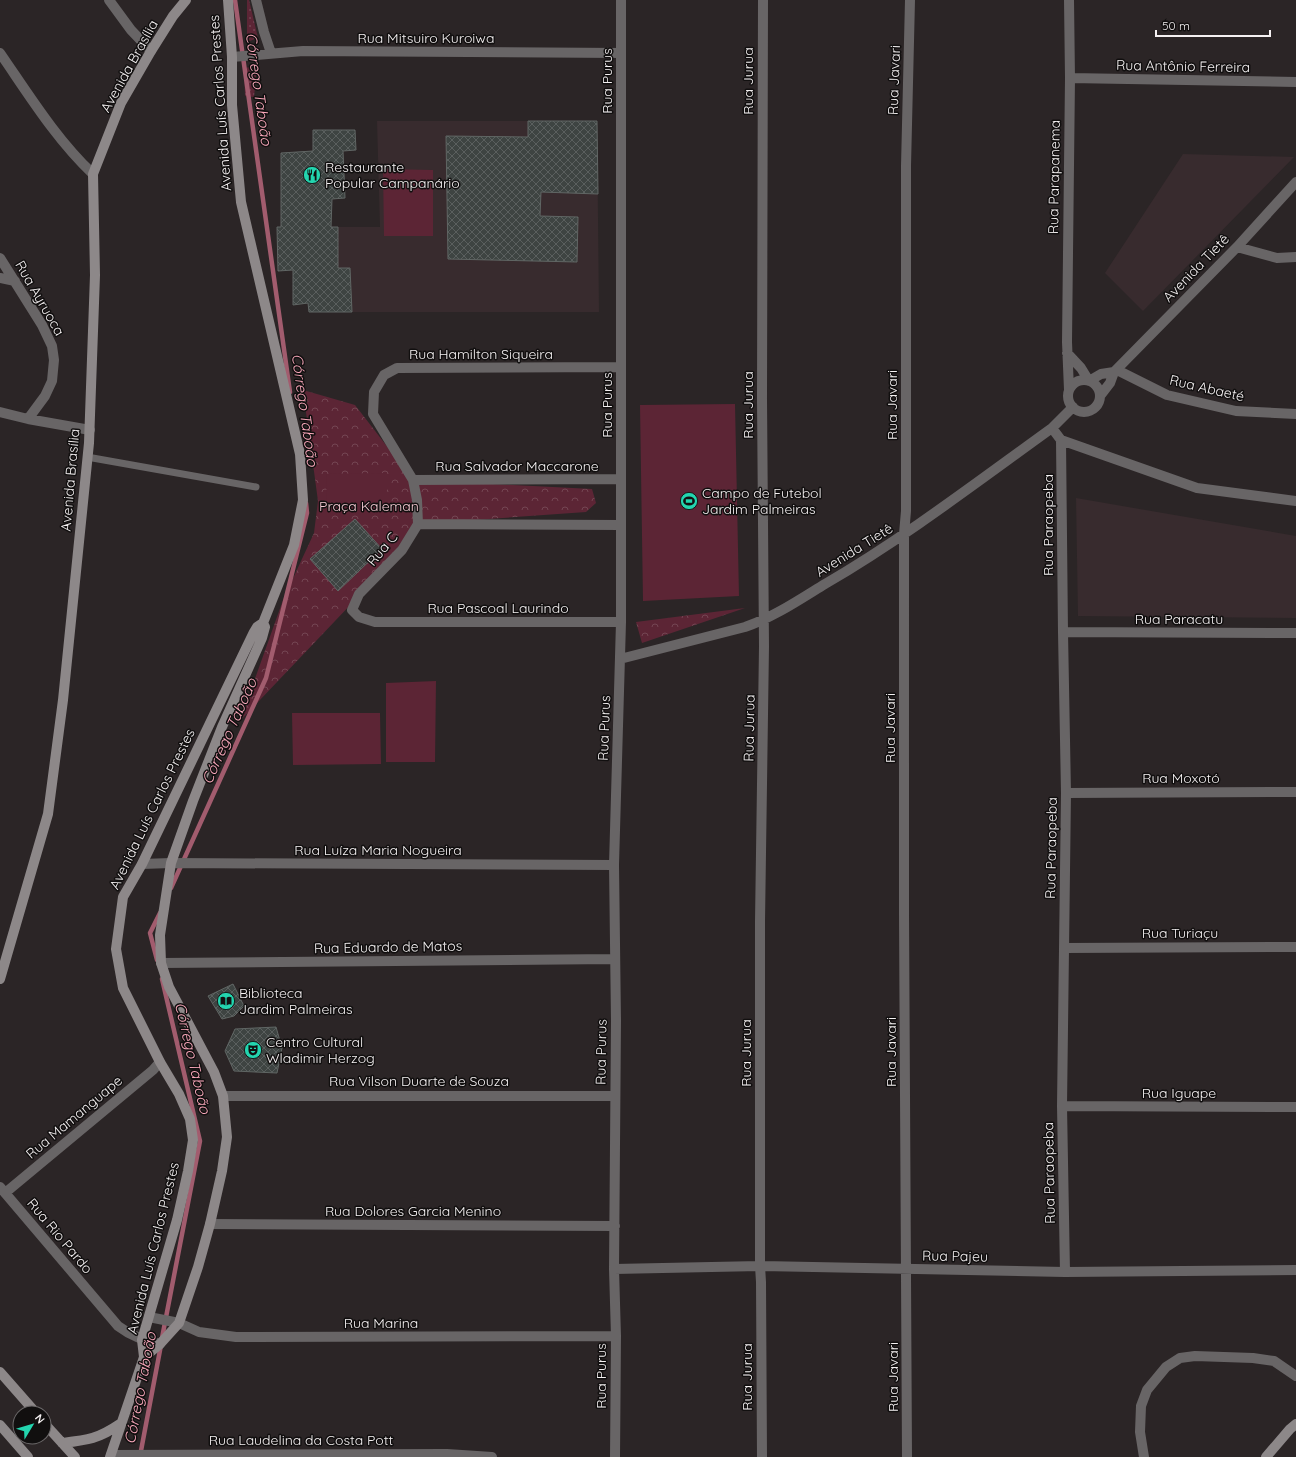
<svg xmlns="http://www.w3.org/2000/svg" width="1296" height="1457" font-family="Quicksand,sans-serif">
<defs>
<pattern id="grass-dots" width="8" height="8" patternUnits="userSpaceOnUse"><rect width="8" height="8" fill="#5c2535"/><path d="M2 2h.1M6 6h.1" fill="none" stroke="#744553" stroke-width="1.8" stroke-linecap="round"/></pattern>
<pattern id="park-crowns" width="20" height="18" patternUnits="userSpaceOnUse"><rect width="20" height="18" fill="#5c2535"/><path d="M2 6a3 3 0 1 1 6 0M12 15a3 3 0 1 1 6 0" fill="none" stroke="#744553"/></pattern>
<pattern id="building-cross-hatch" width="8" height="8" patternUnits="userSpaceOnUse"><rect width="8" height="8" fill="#3e4442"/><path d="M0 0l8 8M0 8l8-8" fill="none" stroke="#5a5f5e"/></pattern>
</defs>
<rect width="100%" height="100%" fill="#2b2526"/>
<path fill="#382b2e" d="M377,121H597L599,312H309L308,303L293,305V270L278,271L277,227H380Z
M1183,154L1294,157L1143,311L1105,273Z
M1076,498L1296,536V618L1078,616Z"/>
<path fill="url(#grass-dots)" d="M247,0H249L258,38L247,42Z
M257,66L254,97L245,96L244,68Z"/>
<path fill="url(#park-crowns)" d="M303,390L355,405L413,480L592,489L596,503L586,512L418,524L392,561L240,721L283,600L314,533L318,501Z
M745,608L642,643L636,622Z"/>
<path fill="#5c2535" d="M383,169L433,170V236H384Z
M735,404L739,596L643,601L640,405Z
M387,473V510L327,511L326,474Z
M436,681L435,762H386V683Z
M292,713H380L381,764L293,765Z"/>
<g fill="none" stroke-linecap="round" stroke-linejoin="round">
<path stroke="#a25c6e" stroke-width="4.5" d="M235,0L290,392
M171,888L266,678L307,513L306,503
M157,960L150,933L160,913
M162,979L200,1141L162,1338
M140,1456L161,1345"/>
</g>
<path fill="url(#building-cross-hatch)" stroke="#606664" d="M528,121H597L598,194L541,192L540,216L578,217L577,262L448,259L446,136L528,137Z
M313,130H355L356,150L343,151L345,198L332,199L331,227H338V268H350L352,312H309L308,303L293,305V270L278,271L277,227H281V153L313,151Z
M355,519L382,549L338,591L310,559Z
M233,984L244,1006L234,1016L222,1019L208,996Z
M276,1027L282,1048L277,1073L234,1071L225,1051L235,1029Z"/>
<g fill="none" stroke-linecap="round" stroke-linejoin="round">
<path stroke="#686566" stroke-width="7" d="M87,457L256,487"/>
<path stroke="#686566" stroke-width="10" d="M109,0L131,30L151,51
M256,0L264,32L271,53
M1069,0L1070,78L1067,342L1069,390
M0,53C29,95 56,139 93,174
M232,57L303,51L621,53
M1070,78L1296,82
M1237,247L1277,258L1296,257
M0,258L42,325L52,346L54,360L52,381L45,396L28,419
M0,278L15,281
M1067,353L1081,368L1089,381L1101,374L1114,372
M621,367L397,368L384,375L374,392L373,414L413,480L417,500L418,524L402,550L359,594L352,610L359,617L375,622H621
M1117,370L1167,395L1236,411L1296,414
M1068 396a16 16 0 1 1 32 0a16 16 0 1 1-32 0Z
M1100,396L1110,383L1114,372L1237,247L1296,182
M0,412L28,419L90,430
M1052,428L1061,440L1063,632L1066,793L1062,1106L1065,1272
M1061,440L1197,488L1296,501
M413,480L621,479
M418,524L621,525
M1063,632L1296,633
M620,659L745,627C774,617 799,600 825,584C904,538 977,482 1052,428L1073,407
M1066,793L1296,792
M142,864L171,863L614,865
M1064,948L1296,947
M161,963L614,959
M223,1096H615
M1062,1106L1296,1107
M0,1187L118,1326C131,1336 144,1340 160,1344
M5,1193L153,1070L160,1062
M210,1224L615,1226
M614,1269L760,1266L1065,1272L1296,1270
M149,1317L179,1323L199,1332L236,1337L616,1336
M111,1455L447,1454L492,1457
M615,1457L616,1336L614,1269L616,1021L614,865L621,622V0
M762,1457L761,1282L760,1266V922L764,646L762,399L763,0
M907,1457L904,914V534L906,511V166L910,0
M1144,1457L1140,1432L1141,1406L1147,1390L1166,1367L1180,1358L1195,1356L1253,1358L1274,1361L1296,1376"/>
<path stroke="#8d8889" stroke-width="10" d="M0,979L48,814L63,700L89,443L95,275L93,174L121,103L151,51L173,16L186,0
M144,1357L160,1344L179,1323L198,1267L210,1224L222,1171L227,1137L223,1096L214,1072L169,987L161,963L160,935L171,863L193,801L222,727L262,638L265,627L263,623
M0,1372L36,1413
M44,1423L75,1457
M0,1425L28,1457
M62,1443C88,1440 98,1439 120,1424
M110,1457L144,1357L142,1340L177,1220L188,1171L193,1140L190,1119L179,1094L160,1062L123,988L116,949L123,897L142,864L254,632L257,627L263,623L294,545L303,500L300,454L241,202L232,105V57L228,0
M1266,1457L1290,1429L1296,1424"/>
</g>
<defs>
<symbol id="restaurant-disc" viewBox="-11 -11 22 22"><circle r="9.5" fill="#23d5af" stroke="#110f0f"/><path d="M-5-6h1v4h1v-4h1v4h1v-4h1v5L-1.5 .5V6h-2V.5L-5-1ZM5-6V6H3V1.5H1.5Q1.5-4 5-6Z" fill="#111"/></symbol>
<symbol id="stadium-disc" viewBox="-11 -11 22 22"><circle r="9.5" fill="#23d5af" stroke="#110f0f"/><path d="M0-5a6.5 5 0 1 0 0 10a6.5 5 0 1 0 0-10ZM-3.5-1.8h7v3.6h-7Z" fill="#111"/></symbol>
<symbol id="library-disc" viewBox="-11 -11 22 22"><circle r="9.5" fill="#23d5af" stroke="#110f0f"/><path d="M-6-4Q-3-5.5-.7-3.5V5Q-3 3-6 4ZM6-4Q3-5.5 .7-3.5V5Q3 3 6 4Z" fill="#111"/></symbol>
<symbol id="theatre-disc" viewBox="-11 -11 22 22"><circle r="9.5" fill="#23d5af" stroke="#110f0f"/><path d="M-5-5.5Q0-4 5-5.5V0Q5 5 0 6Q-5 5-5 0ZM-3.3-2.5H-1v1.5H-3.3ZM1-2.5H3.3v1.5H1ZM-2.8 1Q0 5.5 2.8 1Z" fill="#111"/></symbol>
</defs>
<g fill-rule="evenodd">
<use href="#restaurant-disc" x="302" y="165" width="20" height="20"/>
<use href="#stadium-disc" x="679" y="491" width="20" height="20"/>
<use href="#library-disc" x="216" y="991" width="20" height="20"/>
<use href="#theatre-disc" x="243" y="1040" width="20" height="20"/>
</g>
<g text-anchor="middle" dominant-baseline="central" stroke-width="3" stroke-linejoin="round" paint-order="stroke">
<g font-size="14" fill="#f5f1f2" stroke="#110f0f">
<text x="426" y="38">Rua Mitsuiro Kuroiwa</text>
<text transform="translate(129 66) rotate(-61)">Avenida Brasília</text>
<text transform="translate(1183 66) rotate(1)">Rua Antônio Ferreira</text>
<text transform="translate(894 80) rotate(-88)">Rua Javari</text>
<text transform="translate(607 81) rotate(-90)">Rua Purus</text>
<text transform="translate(748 81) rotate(-90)">Rua Jurua</text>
<text transform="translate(220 103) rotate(-94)">Avenida Luís Carlos Prestes</text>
<text transform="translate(1054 177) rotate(-89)">Rua Parapanema</text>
<text transform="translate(1196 268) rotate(-46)">Avenida Tietê</text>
<text transform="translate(40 298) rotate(60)">Rua Ayruoca</text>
<text x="481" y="354">Rua Hamilton Siqueira</text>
<text transform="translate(1207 388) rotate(13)">Rua Abaeté</text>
<text transform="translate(607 405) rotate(-90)">Rua Purus</text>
<text transform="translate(748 405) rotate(-90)">Rua Jurua</text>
<text transform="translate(892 405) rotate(-90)">Rua Javari</text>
<text x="517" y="466">Rua Salvador Maccarone</text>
<text transform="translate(70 480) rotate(-85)">Avenida Brasília</text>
<text transform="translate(1048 525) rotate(-90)">Rua Paraopeba</text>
<text transform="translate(382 549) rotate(-50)">Rua C</text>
<text transform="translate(854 550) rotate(-32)">Avenida Tietê</text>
<text x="498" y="608">Rua Pascoal Laurindo</text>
<text x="1179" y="619">Rua Paracatu</text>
<text transform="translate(604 728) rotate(-88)">Rua Purus</text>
<text transform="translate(749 728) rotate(-89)">Rua Jurua</text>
<text transform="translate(890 728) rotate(-90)">Rua Javari</text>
<text x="1181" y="778">Rua Moxotó</text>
<text transform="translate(152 809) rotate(-64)">Avenida Luís Carlos Prestes</text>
<text transform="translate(1051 848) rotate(-89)">Rua Paraopeba</text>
<text x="378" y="850">Rua Luíza Maria Nogueira</text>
<text x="1180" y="933">Rua Turiaçu</text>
<text transform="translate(388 947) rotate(-1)">Rua Eduardo de Matos</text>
<text transform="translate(601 1052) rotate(-89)">Rua Purus</text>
<text transform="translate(891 1052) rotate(-90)">Rua Javari</text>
<text transform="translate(746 1053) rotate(-90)">Rua Jurua</text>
<text x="419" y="1081">Rua Vilson Duarte de Souza</text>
<text x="1179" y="1093">Rua Iguape</text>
<text transform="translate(74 1117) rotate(-40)">Rua Mamanguape</text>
<text transform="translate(1049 1173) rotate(-91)">Rua Paraopeba</text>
<text x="413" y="1211">Rua Dolores Garcia Menino</text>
<text transform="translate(60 1236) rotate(50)">Rua Rio Pardo</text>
<text transform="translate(153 1248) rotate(-76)">Avenida Luís Carlos Prestes</text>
<text transform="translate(955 1256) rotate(1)">Rua Pajeu</text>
<text x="381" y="1323">Rua Marina</text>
<text transform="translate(601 1376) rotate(-90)">Rua Purus</text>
<text transform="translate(747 1377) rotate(-90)">Rua Jurua</text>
<text transform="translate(893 1377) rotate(-90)">Rua Javari</text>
<text x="301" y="1440">Rua Laudelina da Costa Pott</text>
</g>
<g font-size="14" fill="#f5f1f2" stroke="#110f0f" text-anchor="start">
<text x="325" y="167">Restaurante<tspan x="325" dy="16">Popular Campanário</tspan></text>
<text x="702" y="493">Campo de Futebol<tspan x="702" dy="16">Jardim Palmeiras</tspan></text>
<text x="239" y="993">Biblioteca<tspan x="239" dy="16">Jardim Palmeiras</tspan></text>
<text x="266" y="1042">Centro Cultural<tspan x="266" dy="16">Wladimir Herzog</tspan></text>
</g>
<g font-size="14" fill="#f5cad3" stroke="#110f0f">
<text x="369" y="506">Praça Kaleman</text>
</g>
<g font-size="15" font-style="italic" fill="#fba9bc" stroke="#110f0f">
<text transform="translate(259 89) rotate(82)">Córrego Taboão</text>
<text transform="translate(305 410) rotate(82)">Córrego Taboão</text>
<text transform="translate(229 731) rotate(-66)">Córrego Taboão</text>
<text transform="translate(193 1058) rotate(77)">Córrego Taboão</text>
<text transform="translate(140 1388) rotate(-79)">Córrego Taboão</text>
</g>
</g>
<g transform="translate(32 1425) rotate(52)"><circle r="19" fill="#110f0f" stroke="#6c696a"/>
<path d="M0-3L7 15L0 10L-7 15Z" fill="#23d5af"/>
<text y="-6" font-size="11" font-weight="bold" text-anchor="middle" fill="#f5f1f2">N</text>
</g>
<path d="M1156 30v6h114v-6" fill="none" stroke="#f5f1f2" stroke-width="2"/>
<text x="1162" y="30" font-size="12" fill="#f5f1f2" stroke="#110f0f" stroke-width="3" paint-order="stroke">50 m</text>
</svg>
